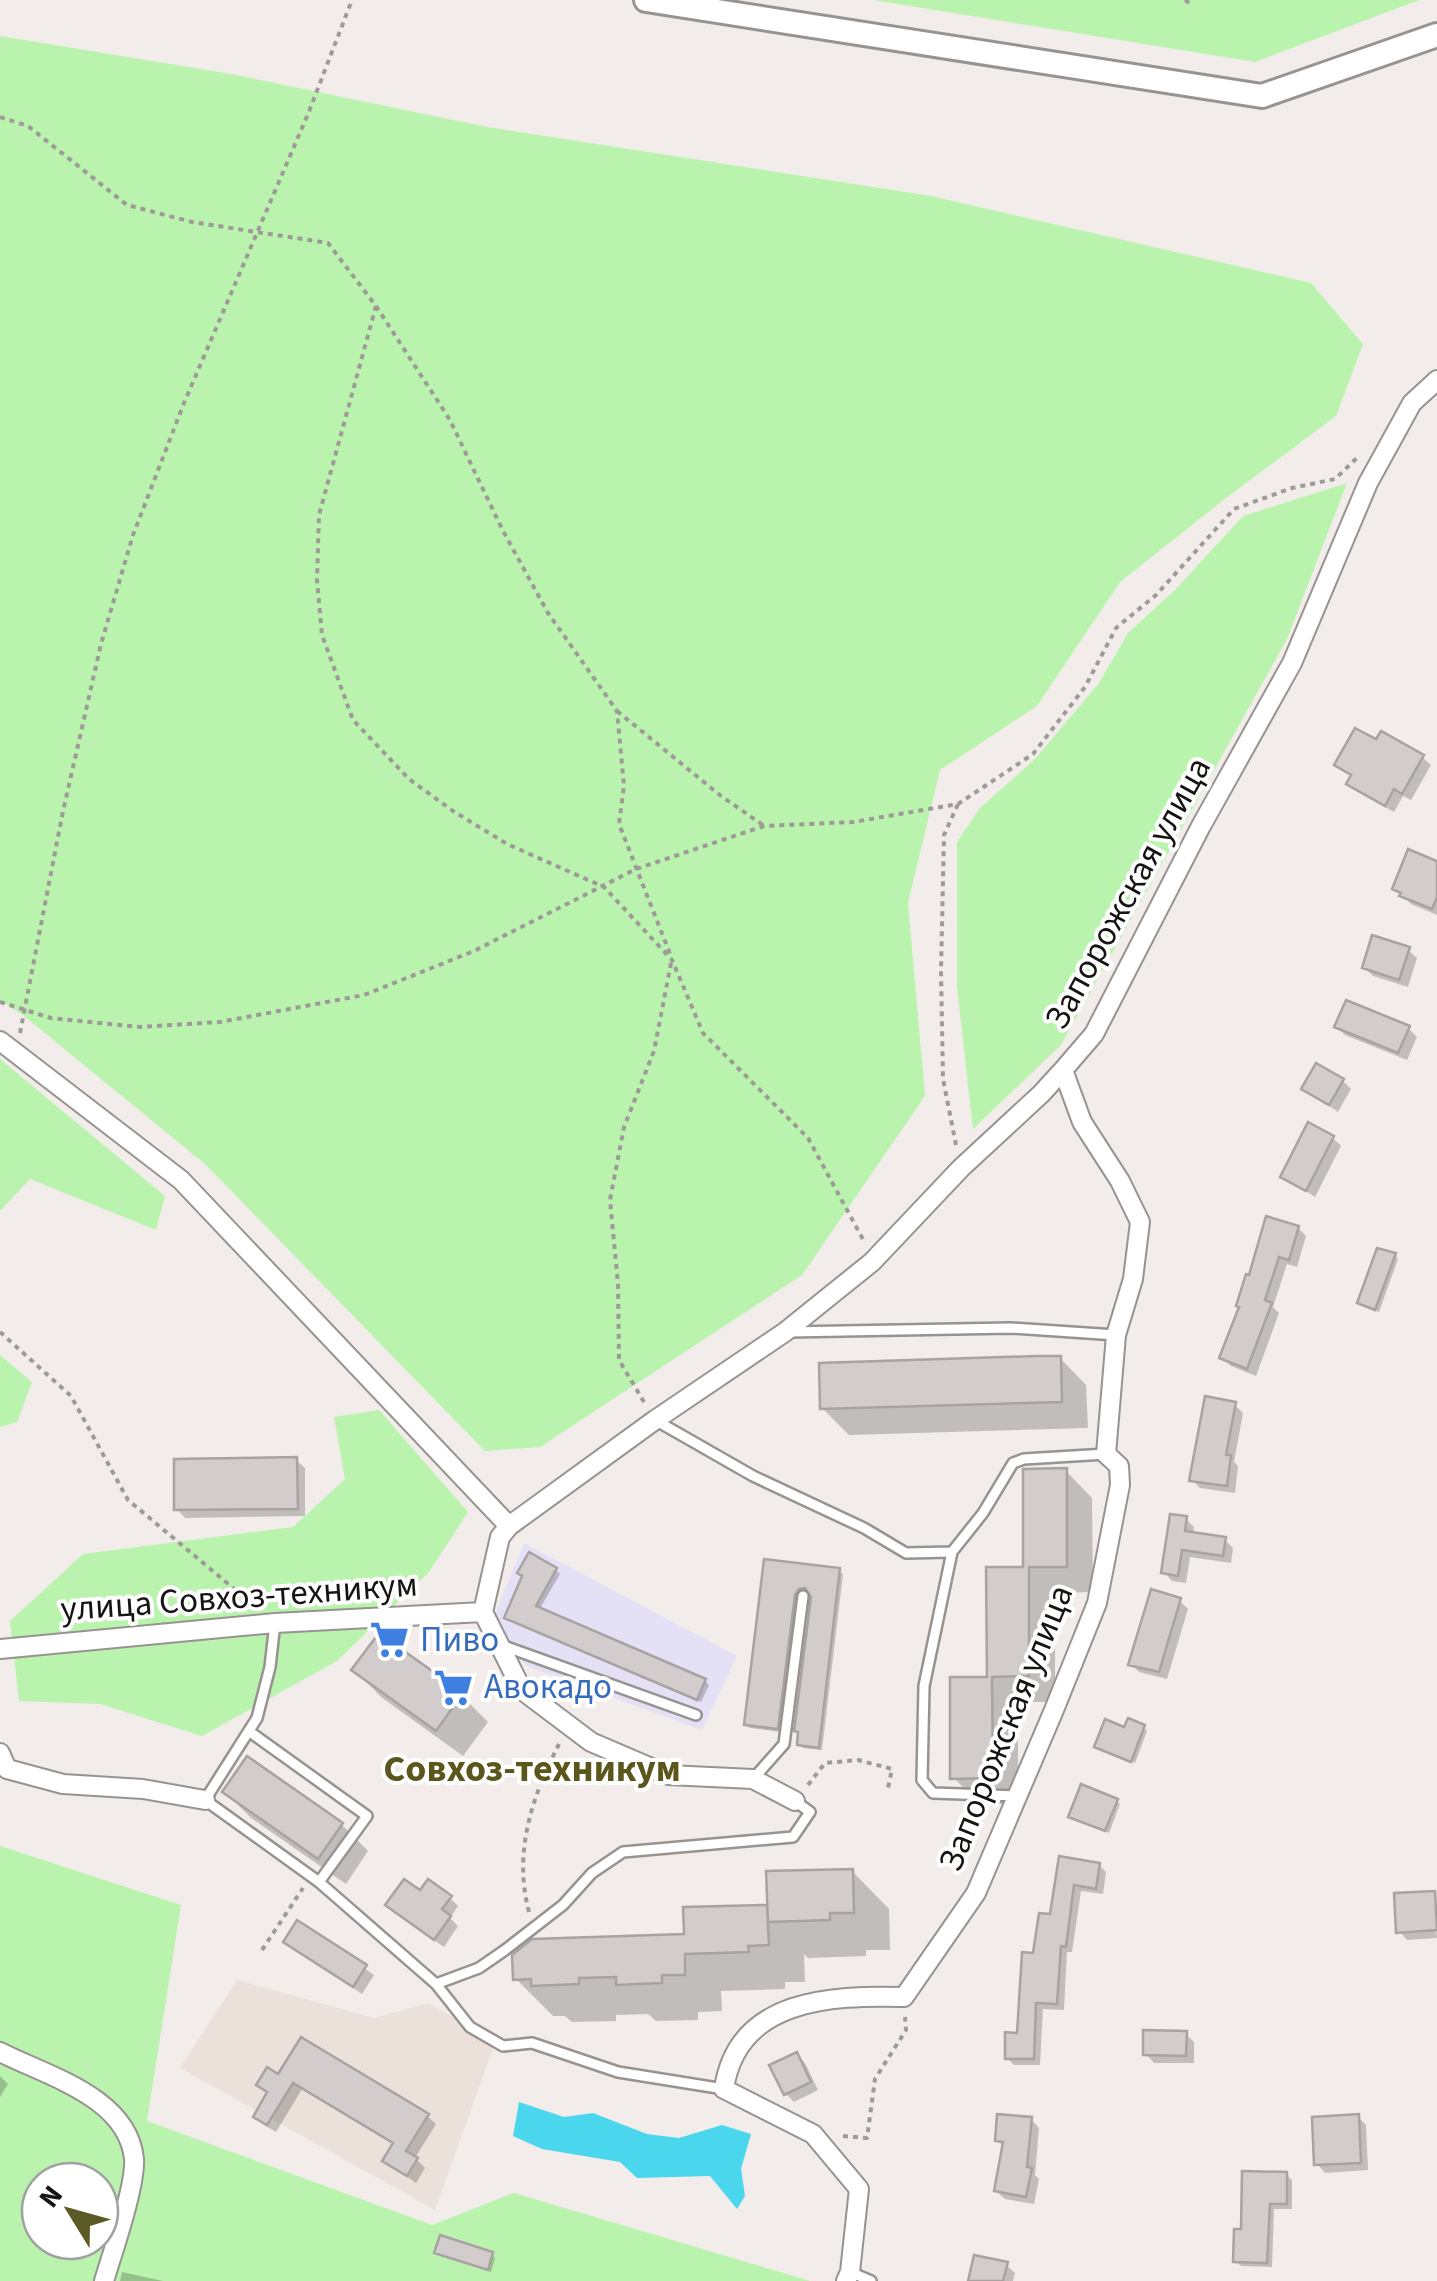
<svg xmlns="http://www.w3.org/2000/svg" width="1437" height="2281" font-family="'Source Sans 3',sans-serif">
<rect width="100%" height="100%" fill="#f2edea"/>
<path fill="#ece0da" d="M237,1980L374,2018L428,2003L496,2040L435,2210L180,2068Z"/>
<path fill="#e4e1f7" d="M524,1543L737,1656L702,1730L526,1666L494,1616Z"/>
<path fill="#baf3ad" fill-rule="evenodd" d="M873,0H1419L1255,62Z
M0,36L231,74L487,127L931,196L1311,283L1363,344L1336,416L1226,498L1120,582L1037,706L940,770L908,903L925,1096L802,1275L540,1447L485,1451L205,1164L24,1016L0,1000Z
M1347,483L1287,639L1061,1045L973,1129L957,987V842L980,808L1035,759L1099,683L1128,633L1174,591L1243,516Z
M0,1059L165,1196L156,1230L30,1179L0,1211Z
M0,1355L32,1382L17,1422L0,1427Z
M379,1410L468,1512L429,1572L337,1661L202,1736L100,1704L19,1701L10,1621L83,1554L293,1527L345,1479L334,1417Z
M0,1846L181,1905L147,2121L432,2225L514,2193L810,2281H0ZM40,2181H100V2241H40Z"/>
<path fill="#4ad6ed" d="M519,2102L564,2117L593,2113L647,2134L679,2138L722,2125L751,2134L741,2169L745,2196L737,2209L710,2176L637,2178L620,2162L542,2149L513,2136Z"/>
<path fill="#0003" d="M1377,743L1422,757L1431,765L1411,800L1403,796L1394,812L1358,792L1349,784L1353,777L1337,765Z
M1437,863V915L1411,904L1395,888Z
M1408,950L1417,958L1408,987L1373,976L1365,968Z
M1337,1027L1408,1028L1417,1037L1407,1060L1345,1035Z
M1343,1081L1351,1089L1338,1112L1304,1088Z
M1333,1138L1341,1146L1315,1197L1283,1176Z
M1298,1228L1306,1236L1297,1267L1287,1264L1273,1307L1279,1313L1256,1376L1231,1366L1222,1358L1251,1279Z
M1395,1255L1398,1259L1379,1312L1363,1306L1359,1303Z
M1060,1358L1086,1385L1088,1428L849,1435L822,1408Z
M1234,1404L1243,1413L1234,1462L1238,1466L1235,1493L1200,1488L1192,1480Z
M296,1460L305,1468V1516L185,1518L177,1509Z
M1066,1471L1092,1498L1093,1592L1055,1593V1702H1018V1804H979L953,1777L1025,1569Z
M1186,1519L1194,1527L1193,1535L1224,1539L1233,1548L1231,1563L1190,1557L1186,1583L1172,1581L1164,1572Z
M766,1562L839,1571L843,1574L822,1750L803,1748L799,1744L814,1596L810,1591L803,1592L798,1599L780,1732L750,1728L746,1725Z
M556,1570L560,1574L539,1610L705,1681L709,1685L701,1702L511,1621L507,1617Z
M1179,1600L1188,1609L1167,1679L1139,1672L1131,1664Z
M355,1670L461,1695L488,1722L463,1756L381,1697Z
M1144,1727L1147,1731L1135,1763L1097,1746L1126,1730Z
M247,1760L342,1825L368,1851L346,1884L251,1818L225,1792Z
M1116,1801L1120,1804L1109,1833L1071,1816Z
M1061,1859L1099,1865L1106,1872L1103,1894L1081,1891L1072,1952H1067L1064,2010L1043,2009L1040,2065H1014L1007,2058L1019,2035L1036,1955L1052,1917Z
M852,1871L889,1909L890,1950H866V1956L808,1958L804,1954L805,1982H785V1989L721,1991L722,2011L698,2012V2020L656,2021L648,2014L616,2015V2021L572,2022L565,2016H553L515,1978L687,1937L766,1907L770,1911Z
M420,1893L450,1898L458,1906L450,1918L458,1926L444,1947L396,1913Z
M1434,1893L1437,1938L1407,1940L1399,1931Z
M298,1923L374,1975L362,1994L286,1942Z
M1186,2034L1194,2042V2063H1154L1146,2054Z
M796,2055L805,2063L818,2090L794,2102L786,2094Z
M0,2076L8,2084L0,2097Z
M279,2077L427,2116L436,2124L415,2158L425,2168L416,2183L385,2161L395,2145L302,2089L276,2132L264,2125L256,2116L269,2095L259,2085Z
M1358,2117L1366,2125L1368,2170L1325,2173L1317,2164Z
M1031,2119L1039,2128L1035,2175L1039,2179L1034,2204L1005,2199L996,2191L1004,2147L997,2140Z
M1286,2174L1292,2180V2209H1274L1272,2267L1241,2266L1236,2261L1244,2232Z
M437,2253L492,2254L495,2258L491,2272Z
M1006,2265L1015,2273L1013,2281H970Z
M122,2272L163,2281H120Z"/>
<path fill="#d2cdcc" stroke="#a8a3a2" stroke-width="2.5" d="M1355,728L1376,739L1381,731L1424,755L1402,794L1394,789L1385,806L1346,784L1351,775L1334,765Z
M1408,849L1437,861V897L1432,909L1399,896L1401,893L1392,889Z
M1372,935L1410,947L1399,980L1362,968Z
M1346,1000L1410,1026L1398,1053L1334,1027Z
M1316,1063L1344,1079L1329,1105L1301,1089Z
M1308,1122L1334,1136L1306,1191L1280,1177Z
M1266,1216L1299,1226L1289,1260L1279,1257L1265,1300L1272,1303L1247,1369L1219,1358L1239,1307L1236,1306L1246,1274L1249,1275Z
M1377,1248L1396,1253L1375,1310L1357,1303Z
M1036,1356H1061L1062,1402L820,1409L819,1363Z
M1205,1396L1236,1402L1226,1455H1231L1227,1486L1189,1481Z
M297,1457L298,1509L174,1510V1459Z
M1067,1468V1567H1029V1676L992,1677L993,1778L950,1779V1677H987L986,1567H1023V1469Z
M1170,1514L1187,1516L1185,1531L1226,1537L1223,1556L1182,1550L1178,1576L1161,1573Z
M529,1552L557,1568L536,1606L706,1679L697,1700L504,1618L522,1576L517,1573Z
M764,1559L840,1568L819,1748L797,1745L798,1732L794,1731L811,1597L805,1588L799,1589L795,1595L778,1729L744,1725Z
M1151,1589L1181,1598L1159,1672L1128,1665Z
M379,1633L463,1693L436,1731L351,1670Z
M1128,1718L1145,1725L1131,1762L1094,1747L1105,1719L1124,1727Z
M247,1756L343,1823L318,1859L222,1792Z
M1081,1784L1118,1799L1105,1831L1068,1817Z
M1059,1856L1100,1863L1096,1889L1074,1885L1066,1947L1061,1946L1057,2004L1036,2003L1034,2059H1005V2032L1017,2033L1022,1952L1033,1953L1039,1913L1050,1914Z
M853,1869L854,1913H830V1920L768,1922L766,1871Z
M404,1879L420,1890L428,1879L452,1896L442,1909L451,1916L434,1940L385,1905Z
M1435,1891L1437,1930L1396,1933L1394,1893Z
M767,1905L769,1945L748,1946L749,1952L685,1954V1975H662V1983L616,1985V1977L579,1978V1984L531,1986V1979L513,1980L512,1955L532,1939L684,1934L683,1907Z
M297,1920L367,1965L353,1987L283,1942Z
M1143,2030L1187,2031L1186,2056L1143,2055Z
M301,2037L429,2114L406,2151L418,2158L407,2176L382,2161L393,2143L293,2083L267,2125L253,2117L267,2092L256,2085L267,2067L278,2074Z
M797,2052L811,2082L784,2095L769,2065Z
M997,2114L1032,2117L1027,2167L1032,2168L1026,2197L994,2191L1003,2142L995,2141Z
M1359,2114L1361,2163L1314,2165L1312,2117Z
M1242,2171L1287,2172V2204H1270L1267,2263L1233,2262L1234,2229H1241Z
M440,2235L493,2252L488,2270L434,2253Z
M974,2255L1008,2262L1003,2281H968Z"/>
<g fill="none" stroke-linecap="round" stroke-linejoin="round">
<defs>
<path id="service" d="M788,1332L1011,1328L1116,1335
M655,1420L753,1476L864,1528L906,1553L952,1552
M275,1623L270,1667L257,1718L205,1800L319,1882L436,1984
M501,1645L696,1715
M250,1732L367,1816L319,1882
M753,1779L784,1744L803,1596
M1017,1796L933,1793L922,1780L924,1686L952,1552L983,1513L1013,1463L1024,1459L1106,1454
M724,2089L618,2072L532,2043L503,2046L470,2027L436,1984L479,1968L505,1950L563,1905L592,1873L623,1852L793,1837L810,1812L795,1801
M850,2272L871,2281"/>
<path id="minor" d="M0,1041L181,1180L509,1526L500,1537L483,1612L522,1690L591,1742L668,1775L753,1779L795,1801
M509,1526L655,1420L785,1332L872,1262L961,1168L1041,1094L1063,1070
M0,1649L275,1623L483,1612
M0,1753L7,1769L63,1784L143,1789L205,1800
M0,2052C47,2076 128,2097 134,2159C136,2185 112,2254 104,2281
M846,2281L850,2272L859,2189L813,2134L724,2089C737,1999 830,1995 904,1997L976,1893L1054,1710L1097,1603L1120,1485L1119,1466L1106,1454L1116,1335L1133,1279L1140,1222L1120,1181L1082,1122L1063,1070L1094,1034L1201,826L1292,663L1368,483L1412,403L1437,380"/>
<path id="tertiary" d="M646,0L1262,96L1437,35"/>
</defs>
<use href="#service" stroke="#979391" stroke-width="14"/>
<use href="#minor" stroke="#979391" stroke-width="22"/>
<use href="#tertiary" stroke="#979391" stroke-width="28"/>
<path stroke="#9e9a98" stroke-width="4" stroke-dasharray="5 5" stroke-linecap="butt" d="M1185,0L1193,6
M0,117L28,126L127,205L192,222L328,243L376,306L319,515L317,580L322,635L353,720L409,779L453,811L507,844L604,887L672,960L703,1033L808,1138L865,1243
M376,306L450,420L502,529L548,613L617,711L624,786L619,824L670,954
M617,711L721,796L763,825
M0,1002L51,1018L139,1027L220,1022L364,995L474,951L636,869L764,826L853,822L958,804L1033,754L1085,687L1116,628L1156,595L1234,509L1292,488L1335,479L1359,456
M20,1033L63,811L101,644L133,535L184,403L308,114L352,0
M956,1145L943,1079L941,971L944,835L958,804
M0,1332L71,1396L128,1500L251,1603
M644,1402L619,1360L618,1284L610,1200L624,1127L654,1051L671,963
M808,1785L825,1763L858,1760L892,1769L888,1788
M529,1912C513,1852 532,1797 559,1744
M262,1950L303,1888
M843,2136L867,2138L875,2079L906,2030L905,2017"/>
<use href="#service" stroke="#fff" stroke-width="9"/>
<use href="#minor" stroke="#fff" stroke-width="18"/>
<use href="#tertiary" stroke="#fff" stroke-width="22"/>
</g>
<defs>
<symbol id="supermarket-bare" viewBox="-9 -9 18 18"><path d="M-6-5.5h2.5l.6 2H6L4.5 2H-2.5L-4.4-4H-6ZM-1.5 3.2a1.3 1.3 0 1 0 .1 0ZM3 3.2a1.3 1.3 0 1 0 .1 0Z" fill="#3f7fe0" stroke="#fff" stroke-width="2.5" paint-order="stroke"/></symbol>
</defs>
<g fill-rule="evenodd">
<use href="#supermarket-bare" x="362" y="1612" width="55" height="55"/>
<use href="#supermarket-bare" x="426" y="1660" width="55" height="55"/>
</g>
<g text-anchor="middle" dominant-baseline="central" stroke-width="8" stroke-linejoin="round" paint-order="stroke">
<g font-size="35" fill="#151413" stroke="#fff">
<text transform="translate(1128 893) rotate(-61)">Запорожская улица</text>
<text transform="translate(239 1597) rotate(-4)">улица Совхоз-техникум</text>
<text transform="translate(1006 1728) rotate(-68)">Запорожская улица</text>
</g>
<g font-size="35" fill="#366cbe" stroke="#fff" text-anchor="start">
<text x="420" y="1640">Пиво</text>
<text x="484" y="1687">Авокадо</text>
</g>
<g font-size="38" font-weight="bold" fill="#5b571c" stroke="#fff">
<text x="532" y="1769">Совхоз-техникум</text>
</g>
</g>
<g transform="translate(70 2211) rotate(307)"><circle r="48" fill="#ffffff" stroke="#a1a1a1" stroke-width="2.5"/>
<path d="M0-8L18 38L0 25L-18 38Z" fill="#5b5925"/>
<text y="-15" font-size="28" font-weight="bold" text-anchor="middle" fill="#151413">N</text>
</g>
</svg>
